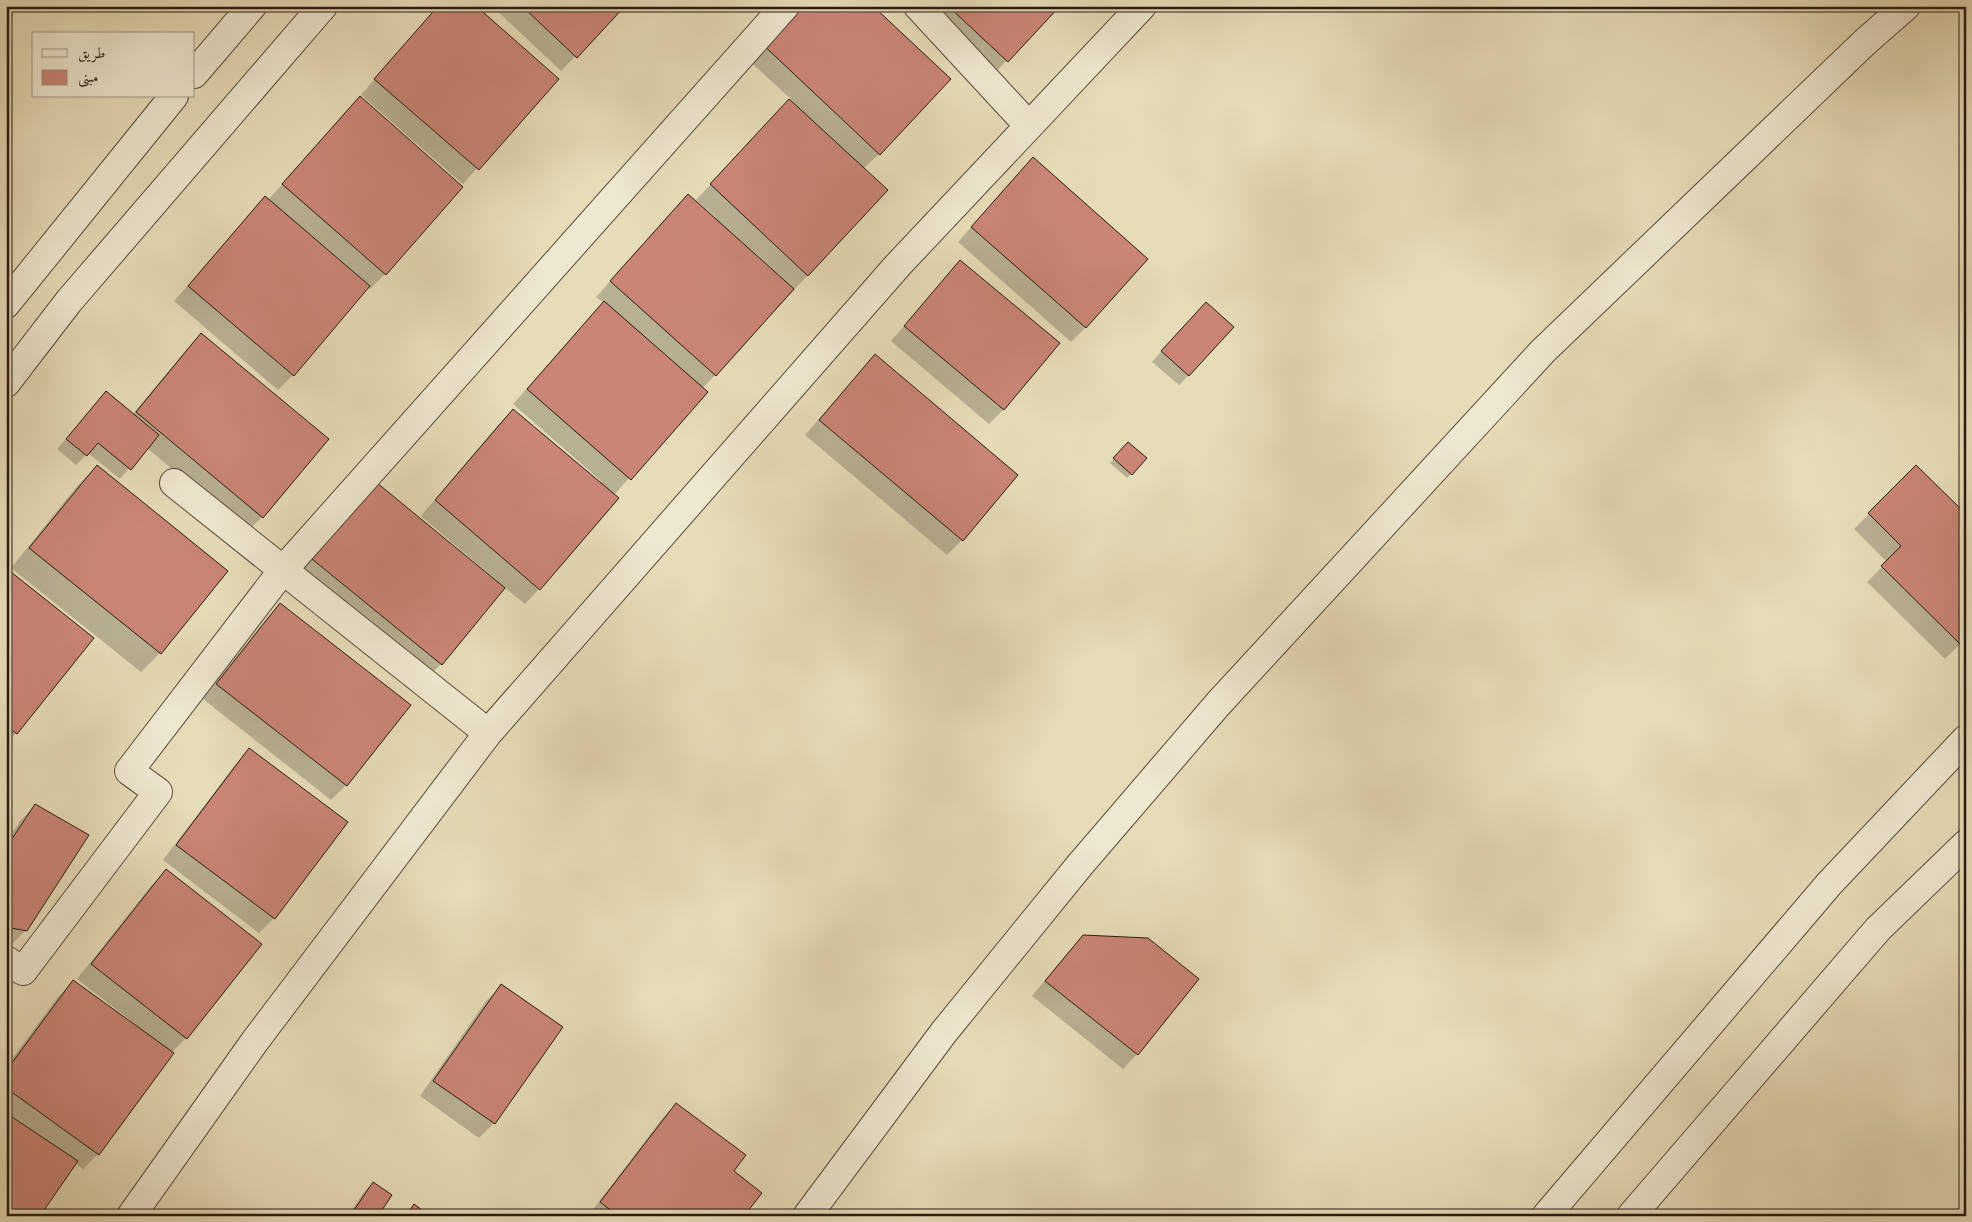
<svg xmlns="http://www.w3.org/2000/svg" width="1972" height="1222" font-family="'IM FELL French Canon',Amiri,serif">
<rect width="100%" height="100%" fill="#e7dcb8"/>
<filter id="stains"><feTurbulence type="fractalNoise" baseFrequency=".004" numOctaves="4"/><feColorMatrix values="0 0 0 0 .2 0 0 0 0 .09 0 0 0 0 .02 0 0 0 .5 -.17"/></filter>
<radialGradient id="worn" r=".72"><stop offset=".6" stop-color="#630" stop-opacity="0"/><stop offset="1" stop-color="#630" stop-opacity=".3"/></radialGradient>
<path fill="#0003" d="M438,6L557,79L463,184L361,95Z
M492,6H623L561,71Z
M793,6L879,154L863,169L808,275L702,389L706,392L614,495L539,589L525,604L504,587L441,664L426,679L299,574L362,498L495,581L496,580L421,516L498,425L513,410L599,483L601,481L513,404L604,303L596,297L673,211L715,220L716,218L696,200L791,99L745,57Z
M918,6H1059L992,76Z
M1095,6H1102L1098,10Z
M360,98L385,274L370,289L368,287L293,375L278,390L174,301L251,213L268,200Z
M1019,174L1086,327L1071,342L958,242Z
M960,261L1004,409L989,424L891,341Z
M1196,313L1189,375L1179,385L1152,362Z
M201,335L327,439L262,517L247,532L147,448L120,479L88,453L76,465L57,449L106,393L132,415L187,349Z
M875,355L1016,476L962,540L947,555L805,435Z
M1123,448L1145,459L1127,478L1110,463Z
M97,466L160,653L141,672L11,568L78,485Z
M1916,467L1966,638L1945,659L1867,582L1887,562L1854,529Z
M6,570L16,733L6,743Z
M280,604L409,705L346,785L331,800L203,699L266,619Z
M250,750L274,918L259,933L163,860L235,765Z
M36,805L26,930L11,945H6V842L21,820Z
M166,871L186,1038L171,1053L98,1154L83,1169L75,1163L6,1216V1067L58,997L73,982L129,1022L130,1020L77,979L151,886Z
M1084,936L1137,1054L1123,1069L1032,996L1069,951Z
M501,986L494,1123L479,1138L420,1096L486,1001Z
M676,1104L732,1171L743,1216H588L662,1119Z
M373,1183L376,1216H348L363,1193Z"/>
<path fill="#ca8576" stroke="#281a15" d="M438,6H476L559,79L479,170L374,79Z
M522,6H625L577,58Z
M792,6H873L951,79L880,155L759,41Z
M948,6H1060L1008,62Z
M360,96L463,187L386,275L282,184Z
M789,99L888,190L808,276L710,184Z
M1033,157L1148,259L1086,328L971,227Z
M688,194L794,289L716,376L610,281Z
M265,196L370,286L294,376L188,286Z
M960,260L1060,343L1004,410L904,326Z
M604,301L708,392L631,480L527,389Z
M1206,302L1234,327L1189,376L1161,351Z
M201,333L329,439L263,518L136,412Z
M875,354L1018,475L963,541L819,420Z
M106,391L159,435L131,470L98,443L87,456L66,439Z
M513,409L619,498L540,590L435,500Z
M1128,442L1147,458L1132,475L1113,458Z
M97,465L228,571L161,654L29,548Z
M1916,465L1966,514V640L1961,645L1881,566L1901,546L1868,513Z
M376,482L505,588L442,665L312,559Z
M6,568L94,638L17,734L6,726Z
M280,603L411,705L347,786L216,684Z
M249,748L348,822L275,919L176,845Z
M35,804L89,835L27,931L6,927V848Z
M166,869L262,944L187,1039L91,964Z
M1083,935L1148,938L1199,979L1138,1055L1045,981Z
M73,980L174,1053L99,1155L6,1088V1071Z
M501,984L563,1027L495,1124L433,1081Z
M676,1103L746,1155L734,1171L762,1193L744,1216H618L600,1202Z
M6,1113L78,1161L40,1216H6Z
M373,1182L392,1195L378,1216H350Z
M414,1204L430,1216H406Z"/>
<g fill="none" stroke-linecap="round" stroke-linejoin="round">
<defs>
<path id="minor" d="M918,6L1029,126
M194,74L252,6
M6,304L174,96
M6,383L69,301L323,6
M488,733L283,570L785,6
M6,960L23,971L158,792L129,771L283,570L174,483
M131,1216L255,1041L488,733L898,265L1142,6
M807,1216L944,1032L1079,866L1218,704L1543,351L1864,43L1906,6
M1546,1216L1829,884L1966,739
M1631,1216L1878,929L1966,844"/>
</defs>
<use href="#minor" stroke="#584a3e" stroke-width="30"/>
<use href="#minor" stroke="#efe8d1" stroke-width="28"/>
</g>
<rect width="1972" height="1222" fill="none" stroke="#e7dcb8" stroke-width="25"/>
<rect x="8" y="8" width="1957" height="1207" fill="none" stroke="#281a15" stroke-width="2.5"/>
<rect x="12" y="12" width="1947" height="1197" fill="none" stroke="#281a15"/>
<rect x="32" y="32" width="162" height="65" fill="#efe8d1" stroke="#9f9686"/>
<rect x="42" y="49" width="25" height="8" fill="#efe8d1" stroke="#9f9686"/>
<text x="78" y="58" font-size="15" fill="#281a15">طريق</text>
<rect x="42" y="70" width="25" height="15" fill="#ca8576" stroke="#9f9686"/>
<text x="78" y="82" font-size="15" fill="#281a15">مبنى</text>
<rect width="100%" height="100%" filter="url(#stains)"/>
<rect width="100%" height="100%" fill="url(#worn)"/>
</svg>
